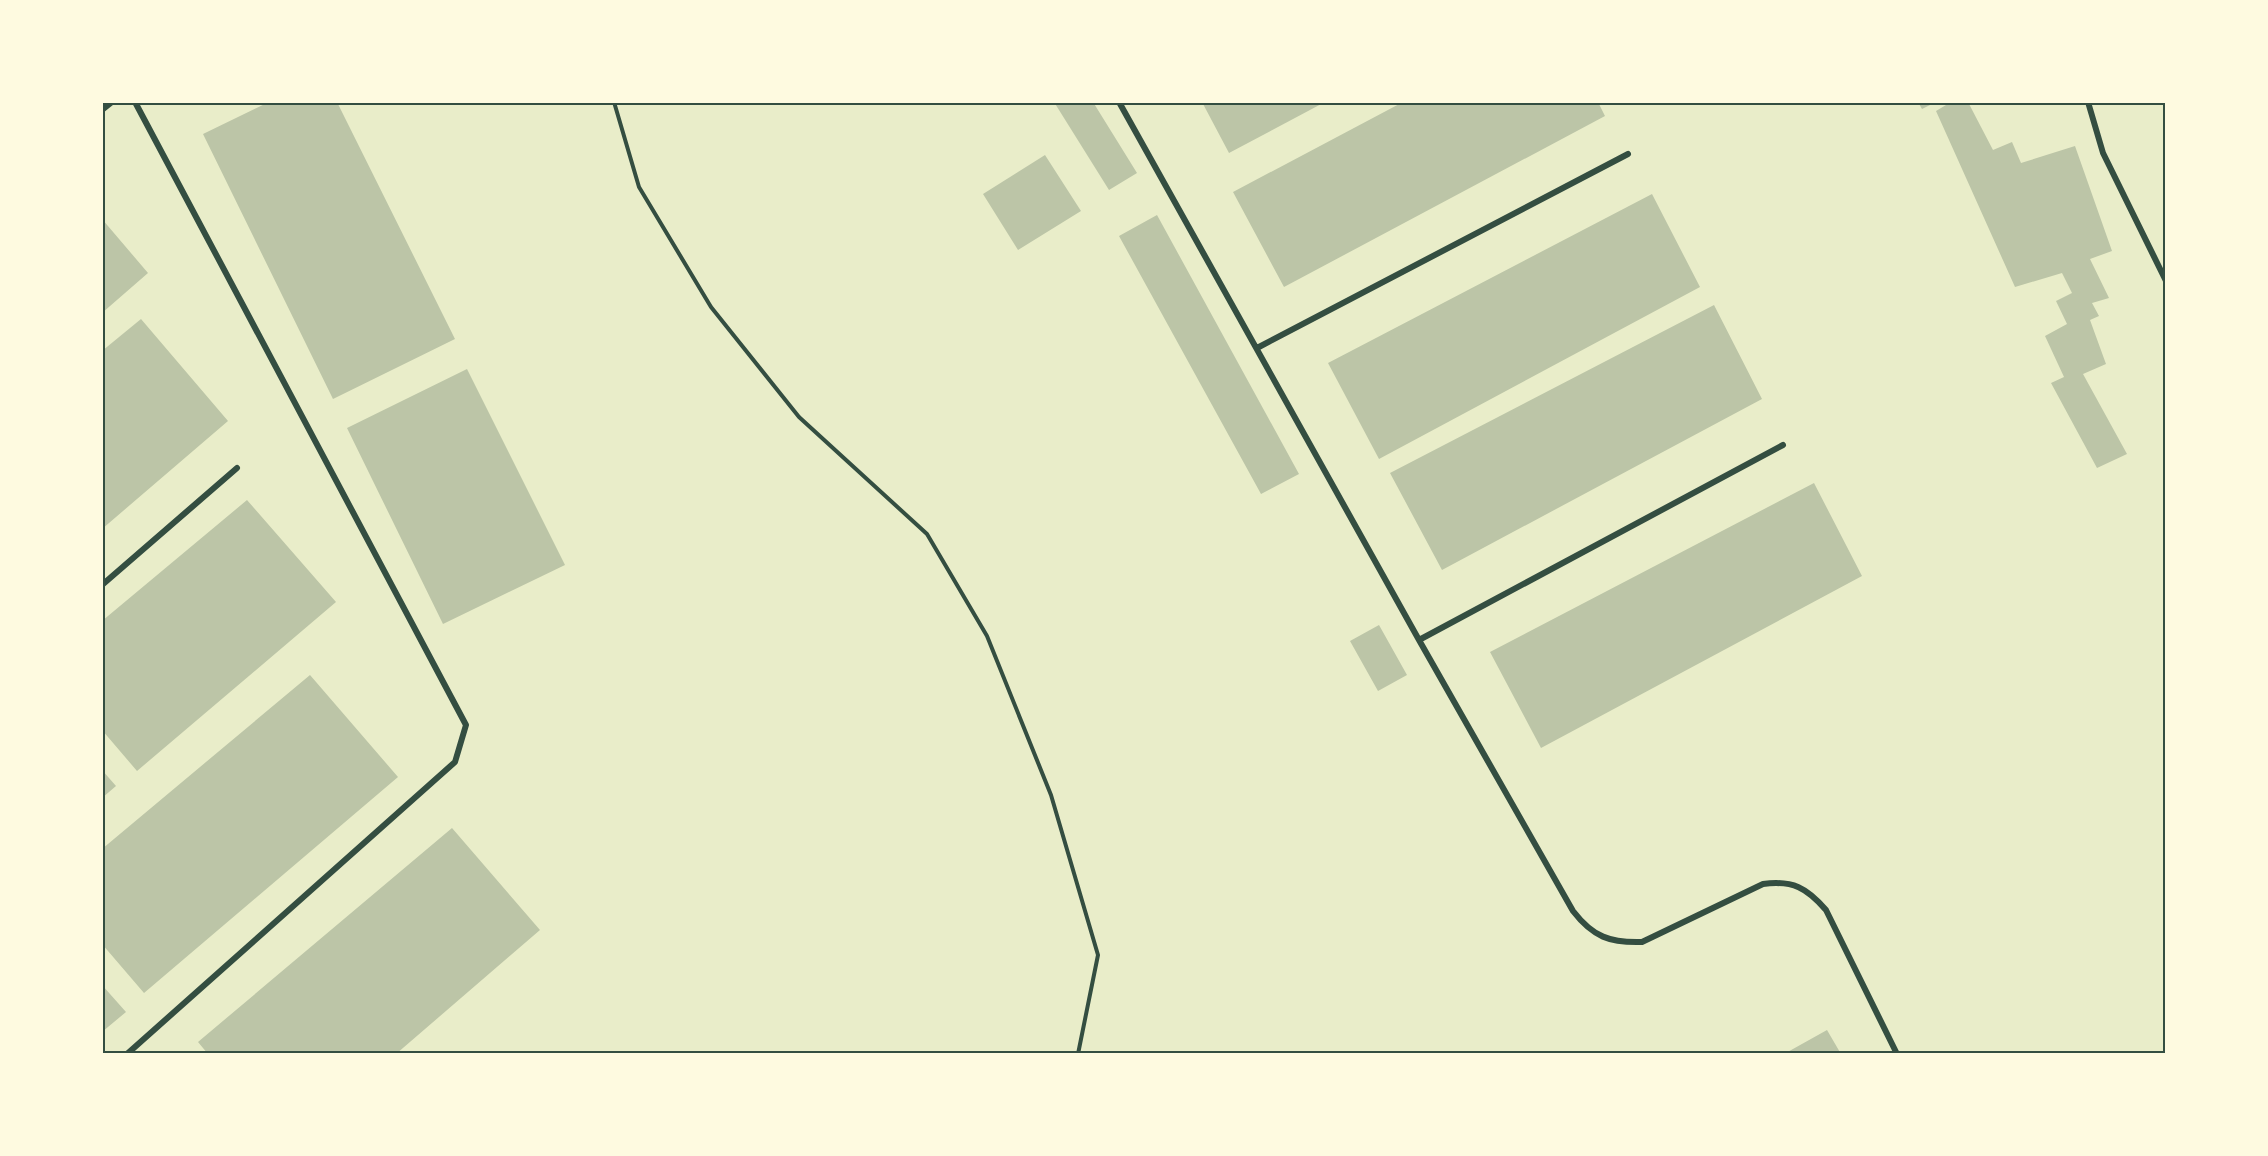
<svg xmlns="http://www.w3.org/2000/svg" width="2268" height="1156" font-family="Bitter,serif">
<rect width="100%" height="100%" fill="#e9edc9"/>
<path fill="#bcc5a7" d="M269,102H337L455,339L333,399L203,134Z
M1054,102H1093L1137,173L1109,190Z
M1202,102H1325L1229,153Z
M1403,102H1598L1605,116L1284,287L1233,192Z
M1918,102H1936L1922,109Z
M1951,102H1968L1993,150L2012,142L2021,163L2075,146L2112,251L2090,259L2109,298L2092,303L2099,316L2090,320L2106,364L2083,374L2127,454L2097,468L2051,383L2064,377L2045,336L2067,324L2056,301L2072,293L2062,273L2015,287L1936,111Z
M1045,155L1081,211L1018,250L983,194Z
M1652,194L1700,287L1379,459L1328,363Z
M1157,215L1299,474L1261,494L1119,236Z
M102,219L148,273L102,313Z
M1714,305L1762,399L1442,570L1390,473Z
M141,319L228,421L102,529V351Z
M467,369L565,565L443,624L347,428Z
M1814,483L1862,576L1541,748L1490,652Z
M247,500L336,602L137,771L102,730V621Z
M1379,625L1407,675L1378,691L1350,641Z
M310,675L398,777L144,993L102,944V849Z
M102,770L116,786L102,798Z
M452,828L540,930L396,1054H208L198,1042Z
M102,985L126,1012L102,1032Z
M1827,1030L1841,1054H1784Z"/>
<g fill="none" stroke-linecap="round" stroke-linejoin="round">
<path stroke="#344e41" stroke-width="4" d="M614,102L639,187L711,307L799,417L927,534L987,636L1051,795L1098,955L1078,1054"/>
<path stroke="#344e41" stroke-width="6" d="M1119,102L1419,640L1573,911C1593,937 1610,943 1642,942L1763,884C1793,880 1807,888 1826,910L1897,1054
M2088,102L2103,153L2166,281
M102,110L112,102
M1257,348L1628,154
M102,585L237,468
M1419,640L1783,445
M127,1054L455,762L466,725L135,102"/>
</g>
<rect width="2268" height="1156" fill="none" stroke="#fefae0" stroke-width="207"/>
<rect x="104" y="104" width="2060" height="948" fill="none" stroke="#344e41" stroke-width="2"/>
</svg>
